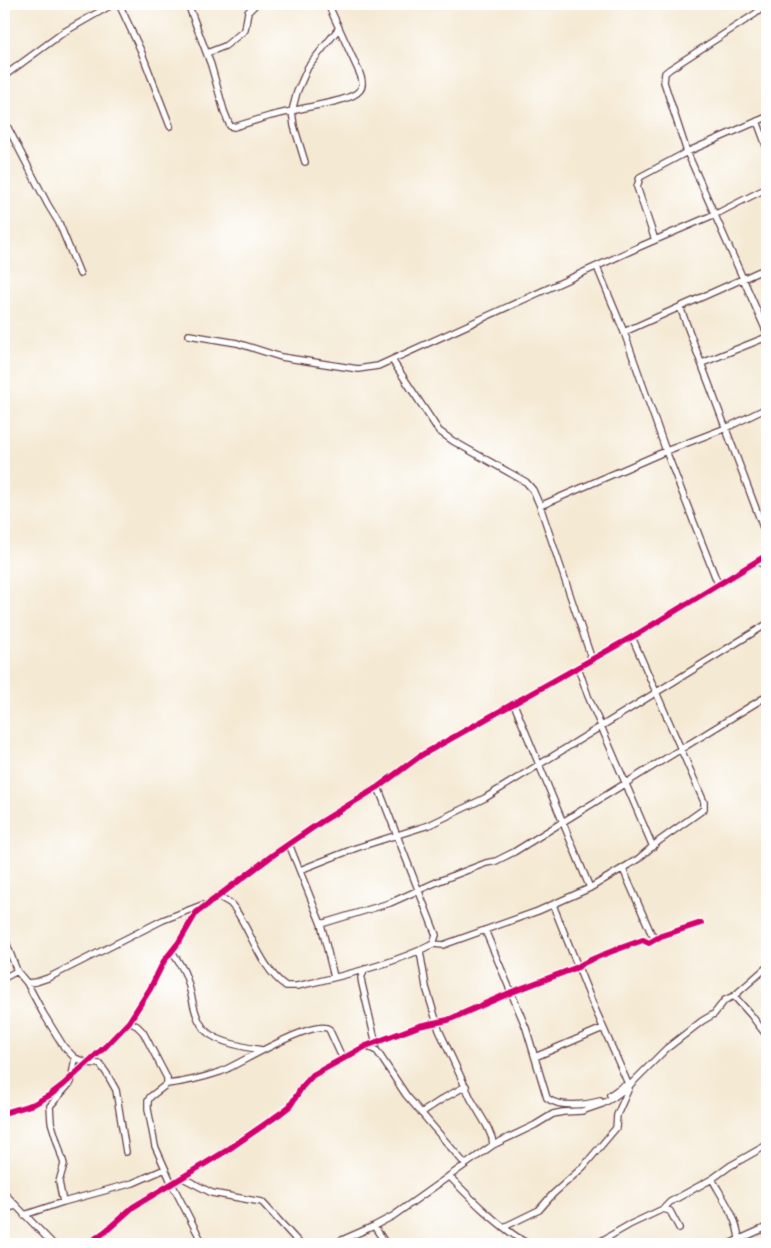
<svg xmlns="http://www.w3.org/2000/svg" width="771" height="1248" font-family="Pangolin,sans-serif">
<rect width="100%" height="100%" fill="#fff"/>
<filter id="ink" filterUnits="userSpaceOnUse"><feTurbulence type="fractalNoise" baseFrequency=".02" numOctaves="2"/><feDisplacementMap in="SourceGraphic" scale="10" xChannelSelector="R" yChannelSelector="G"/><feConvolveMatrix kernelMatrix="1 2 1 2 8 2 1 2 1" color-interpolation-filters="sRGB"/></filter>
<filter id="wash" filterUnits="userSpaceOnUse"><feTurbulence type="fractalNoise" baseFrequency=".0096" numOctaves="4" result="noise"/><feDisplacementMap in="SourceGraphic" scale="20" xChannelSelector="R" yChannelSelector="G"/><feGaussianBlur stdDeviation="1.12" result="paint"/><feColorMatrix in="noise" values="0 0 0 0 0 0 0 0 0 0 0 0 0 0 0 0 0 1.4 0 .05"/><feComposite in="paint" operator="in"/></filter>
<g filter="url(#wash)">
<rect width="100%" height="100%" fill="#f4e9d3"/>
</g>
<g filter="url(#ink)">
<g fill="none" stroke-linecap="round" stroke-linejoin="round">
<defs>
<path id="street" d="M119,4L141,51L170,126
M188,4L211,65L224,111L230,126L234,127L270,116L292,111L297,92L308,67L339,28
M767,4L755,14L670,69L665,73L664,82L687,152L767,333
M207,53L225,46L245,30L248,12L256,4
M4,76L64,32L113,4
M4,120L48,205L59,223L80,274
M757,121L767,148
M305,162L294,126L292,111C307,106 351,102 360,90C364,85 362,79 360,74L328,4
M655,240L637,187L640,177L687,152L767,117
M597,267L624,332L666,451L718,584
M680,307L767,538
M624,332L767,268
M189,335L237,343L281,357L358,369L378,366L639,247L720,212L767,188
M392,360L439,431L453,441L526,482L533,490L540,506L592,660
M702,363L767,337
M540,506L666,451L726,428L767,408
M757,562L767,565
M578,667L588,696L653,847
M514,704L590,888
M289,844L321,924L334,977
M623,869L651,933L654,936L659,937
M300,870L356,848L429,825L485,798L767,624
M218,896L230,903L235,909C251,932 262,970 286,986H297C340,977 394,964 433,944L436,935L378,787
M553,905L592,1002L629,1086
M321,924L390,903L439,881L486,863L496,861L514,852L767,696
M485,930L526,1028L547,1098C559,1108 586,1105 600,1101
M4,937L17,971L27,983L43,1013L64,1047L75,1058L87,1063L100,1064L107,1074L116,1090L126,1152
M433,944L443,945L538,911L590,888L638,859L659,841L704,809V802L632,637
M172,951C176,959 182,966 185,974C193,992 192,1018 207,1032C217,1042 248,1048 262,1050
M420,951L426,987L439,1030L471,1099L487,1126L492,1138L493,1145
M365,969L361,978L362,984L376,1044
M4,978L17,971
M27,983L36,982L48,978L163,920L202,905
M734,996L751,1015L767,1036
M129,1022L137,1026L143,1032L167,1078V1084L150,1097L148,1101V1109L155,1146L172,1184L203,1244
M366,1046L377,1051L406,1095L465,1164
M535,1057L603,1028
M167,1084C186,1082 202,1078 220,1072C238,1065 314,1018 329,1029L340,1053L345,1057
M610,1095L623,1086H629
M4,1113L34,1104L50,1095L63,1085L106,1046L129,1022L150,989L164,961L179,942L196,913L273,855L321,822L378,787L420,756L639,633L767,555
M421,1113L444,1098L466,1086
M449,1176C473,1201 499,1227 528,1244
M183,1178L212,1193L262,1202L300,1244
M712,1179C722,1197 738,1219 739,1240
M4,1193L53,1244
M63,1202L59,1182L64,1164L51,1122L50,1106L71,1082L75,1058
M4,1209L16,1206
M663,1209L670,1202L712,1179L730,1166L767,1145
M24,1215L63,1202L133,1183L165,1169
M374,1226L386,1244
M504,1227L539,1210L553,1194L583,1167L616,1128L617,1115L629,1088
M88,1244L106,1231L133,1207L226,1151L281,1113L290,1106L302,1087L313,1075L366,1046L419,1026L448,1020L512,992L578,967C582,961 632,944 643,940L649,943L661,936L701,923
M333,1244L374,1226L393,1216L493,1145L535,1125L553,1114L563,1112L582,1111L602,1104L614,1097L629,1086L666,1049L702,1021L714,1014L725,1000L734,996L767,967
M596,1244L629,1225L663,1209L670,1211L679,1228
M729,1244L767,1227"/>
</defs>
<use href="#street" stroke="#643d44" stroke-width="8"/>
<use href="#street" stroke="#fff" stroke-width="5.5"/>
<defs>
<path id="cycleway" d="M4,1113L34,1104L50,1095L63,1085L106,1046L129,1022L150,989L164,961L179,942L196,913L273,855L321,822L378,787L420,756L639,633L767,555
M88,1244L106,1231L133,1207L226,1151L281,1113L290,1106L302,1087L313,1075L366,1046L419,1026L448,1020L512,992L578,967C582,961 632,944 643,940L649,943L661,936L701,923"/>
</defs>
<use href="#cycleway" stroke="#fff" stroke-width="9"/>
<use href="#cycleway" stroke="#d6006c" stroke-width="6"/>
</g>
</g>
<rect width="771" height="1248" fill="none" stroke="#fff" stroke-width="20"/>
</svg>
